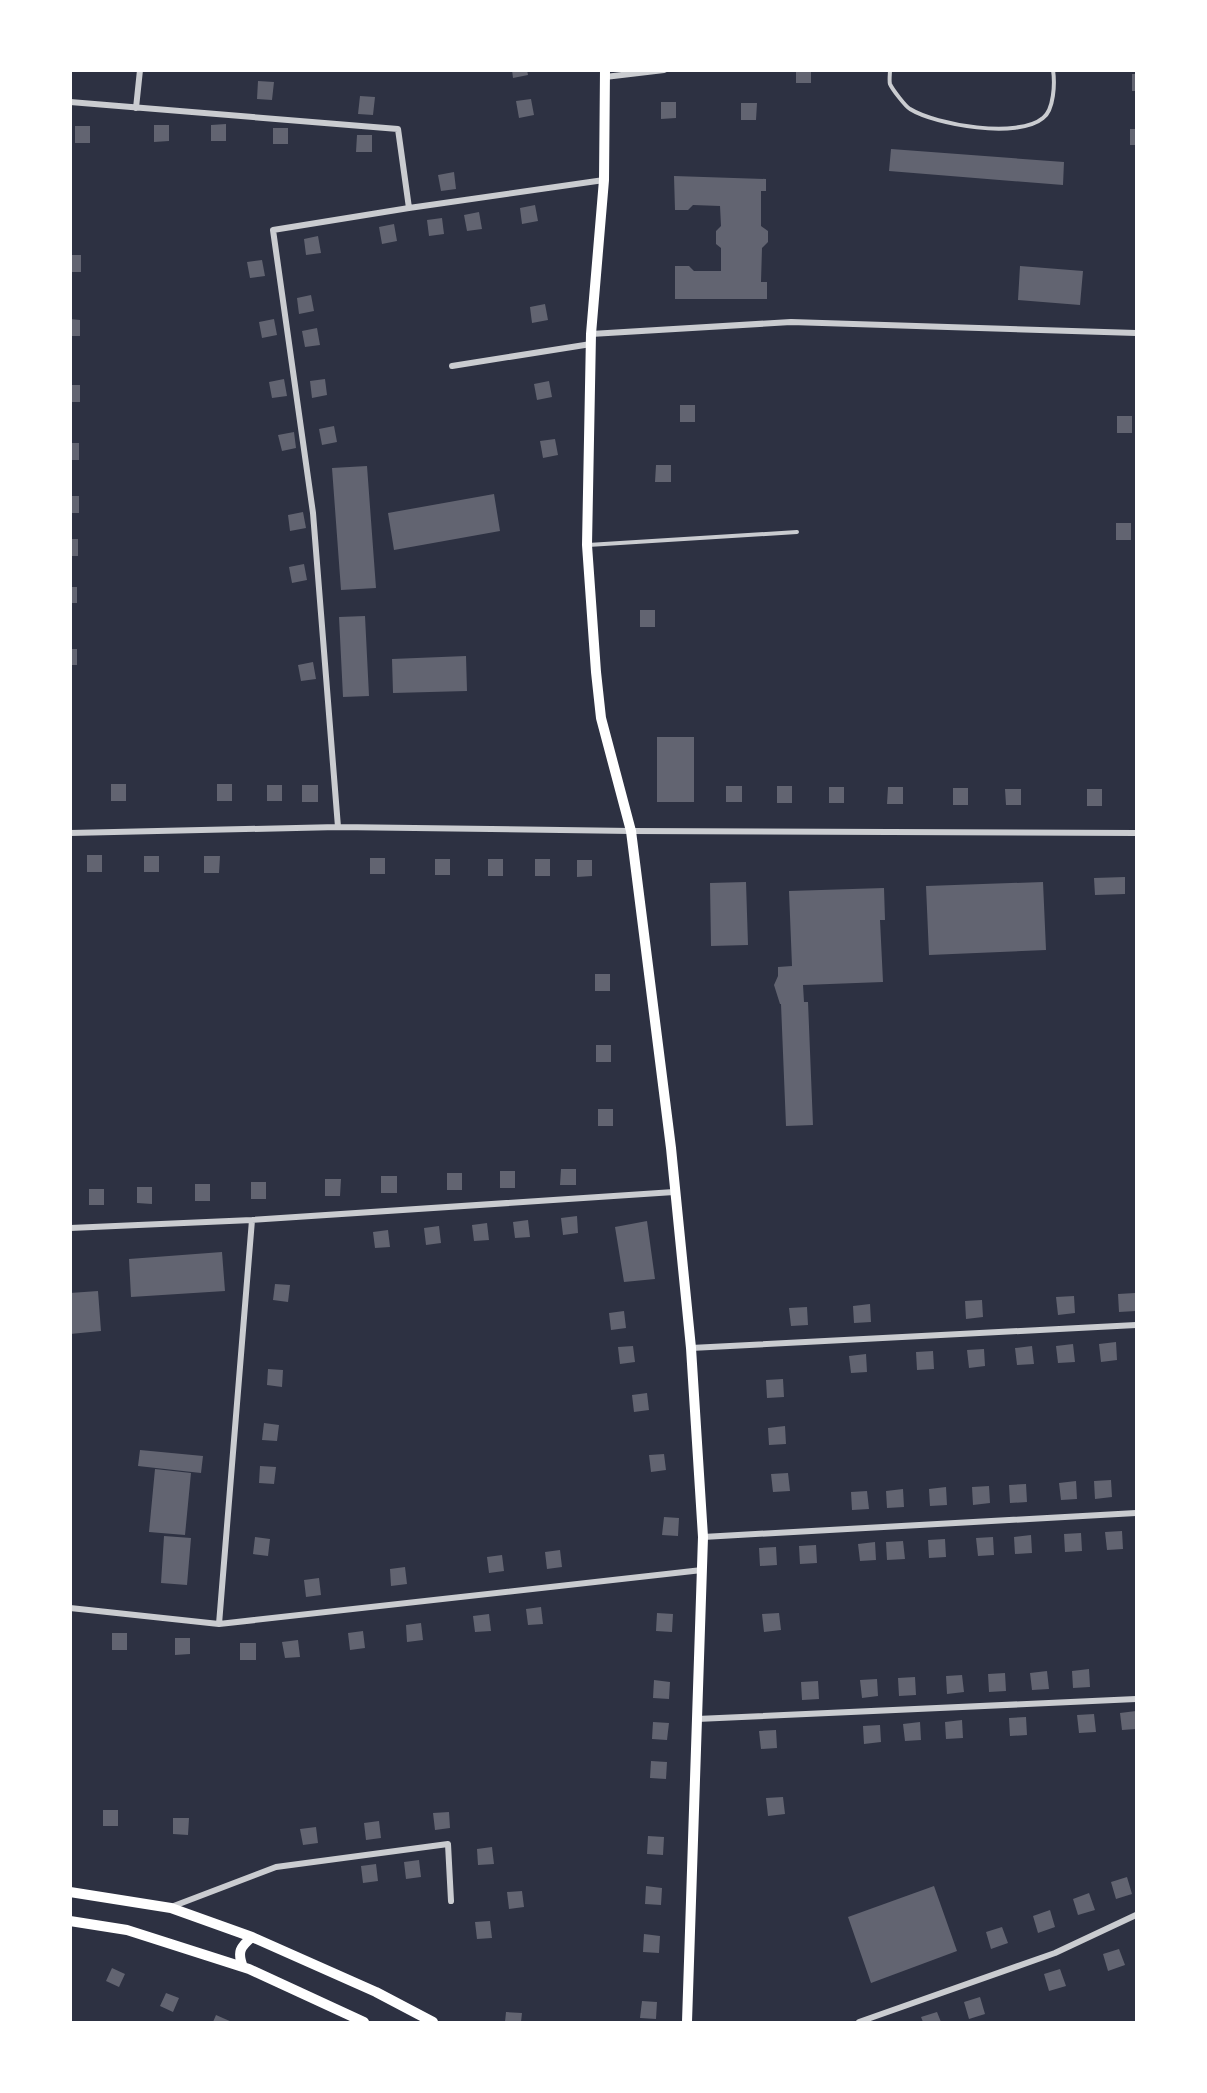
<svg xmlns="http://www.w3.org/2000/svg" width="1207" height="2093" font-family="Lora,serif">
<rect width="100%" height="100%" fill="#2d3142"/>
<path fill="#626471" d="M512,70H527L528,75L513,78Z
M796,70H811V83H796Z
M1132,74H1136V91H1132Z
M258,81L274,82L272,100L257,99Z
M360,96L375,97L373,115L358,114Z
M531,99L534,115L519,118L516,101Z
M661,102H676V118L661,119Z
M741,103H757L756,120H741Z
M226,124V141H211V125Z
M154,125H169V141L154,142Z
M75,126H90V143H75Z
M273,128H288V144H273Z
M1130,129H1136V145H1130Z
M357,135H372V152H356Z
M891,149L1064,162L1063,185L889,171Z
M454,172L456,189L441,191L438,175Z
M674,176L766,179V191H761V226L768,231V242L762,248L761,282H767V299H675V266H689L694,271H721V248L716,244V231L721,226L720,206L693,205L688,210H675Z
M535,205L538,221L522,224L520,208Z
M479,212L482,229L467,231L464,215Z
M442,218L444,234L429,236L427,220Z
M394,224L397,241L382,244L379,227Z
M318,236L321,253L306,255L304,239Z
M70,255H81V272H70Z
M262,260L265,276L250,278L247,262Z
M1020,266L1083,271L1080,305L1018,300Z
M311,295L314,311L299,314L297,298Z
M545,304L548,320L532,323L530,307Z
M70,319L80,320V336H70Z
M274,319L277,335L262,338L259,322Z
M317,328L320,345L305,347L302,331Z
M284,379L287,396L272,398L269,382Z
M325,379L327,395L312,398L310,381Z
M549,381L552,397L537,400L534,384Z
M70,385H80V402H70Z
M680,405H695V422H680Z
M1117,416H1132V433H1117Z
M334,426L337,442L322,445L319,429Z
M294,432L296,448L282,451L278,435Z
M555,439L558,455L543,458L540,441Z
M70,443H79V460H70Z
M656,465H671V482H655Z
M367,466L376,588L341,590L332,468Z
M494,494L500,531L394,550L388,513Z
M70,496H79V513H70Z
M303,512L306,528L290,531L288,515Z
M1116,523H1131V540H1116Z
M70,539H78V556H70Z
M304,564L307,580L292,583L289,567Z
M70,587H77V603H70Z
M640,610H655V627H640Z
M365,616L369,696L343,697L339,617Z
M70,649H77V665H70Z
M466,656L467,691L393,693L392,659Z
M313,662L316,679L301,681L298,665Z
M657,737H694V802H657Z
M111,784H126V801H111Z
M217,784H232V801H217Z
M267,785H282V801H267Z
M302,785H318V802H302Z
M726,786H742V802H726Z
M777,786H792V803H777Z
M829,787H844V803H829Z
M888,787H903V804H887Z
M953,788H968V805H953Z
M1005,789H1021V805H1006Z
M1087,789H1102V806H1087Z
M87,855H102V872H87Z
M144,856H159V872H144Z
M204,856H220L219,873H204Z
M370,858H385V874H370Z
M435,859H450V875H435Z
M488,859H503V876H488Z
M535,859H550V876H535Z
M577,860H592V876L577,877Z
M1125,877V894L1095,895L1094,878Z
M746,882L748,945L711,946L710,883Z
M1043,882L1046,950L929,955L926,886Z
M884,888L885,920H880L883,982L803,985L804,1002H808L813,1125L786,1126L781,1004H780L774,985L778,976V967L792,966L789,891Z
M595,974H610V991H595Z
M596,1045H611V1062H596Z
M598,1109H613V1126H598Z
M561,1169H576V1185H560Z
M500,1171H515V1188H500Z
M447,1173H462V1190H447Z
M381,1176H397V1193H381Z
M325,1179H341L340,1196H325Z
M251,1182H266V1199H251Z
M195,1184H210V1201H195Z
M137,1187H152V1204L137,1203Z
M89,1189H104V1205H89Z
M577,1216L578,1233L563,1235L561,1218Z
M528,1220L530,1237L515,1238L513,1222Z
M647,1221L655,1279L624,1282L615,1227Z
M487,1223L489,1240L474,1241L472,1225Z
M439,1226L441,1243L426,1245L424,1228Z
M388,1230L390,1247L375,1248L373,1232Z
M222,1252L225,1291L131,1297L129,1259Z
M275,1284L290,1285L288,1302L273,1300Z
M98,1291L101,1331L70,1334V1293Z
M1135,1293L1136,1311L1119,1312L1118,1294Z
M1074,1296L1075,1313L1058,1315L1056,1297Z
M982,1300L983,1317L966,1319L965,1301Z
M870,1304L871,1322L854,1323L853,1306Z
M807,1307L808,1325L791,1326L789,1308Z
M624,1311L626,1328L611,1330L609,1313Z
M1116,1342L1117,1360L1101,1362L1099,1344Z
M1073,1344L1075,1362L1058,1363L1056,1346Z
M633,1346L635,1362L620,1364L618,1347Z
M1032,1346L1034,1364L1017,1365L1015,1348Z
M984,1349L985,1366L969,1368L967,1350Z
M933,1351L934,1369L917,1370L916,1352Z
M866,1354L867,1372L851,1373L849,1356Z
M268,1369L283,1370L282,1387L267,1385Z
M783,1379L784,1397L767,1398L766,1380Z
M647,1393L649,1410L634,1412L632,1395Z
M264,1423L279,1425L277,1441L262,1440Z
M785,1426L786,1444L769,1445L768,1428Z
M140,1450L203,1456L201,1473L138,1466Z
M664,1454L666,1470L651,1472L649,1455Z
M260,1466L276,1467L274,1484L259,1483Z
M155,1469L191,1473L185,1535L149,1532Z
M788,1473L790,1491L773,1492L771,1474Z
M1111,1480L1112,1497L1095,1499L1094,1481Z
M1076,1481L1077,1499L1061,1500L1059,1483Z
M1026,1484L1027,1502L1010,1503L1009,1485Z
M989,1486L990,1503L973,1505L972,1487Z
M946,1487L947,1505L930,1506L929,1489Z
M903,1489L904,1507L887,1508L886,1491Z
M867,1491L869,1509L852,1510L851,1492Z
M664,1517L679,1518L678,1536L662,1535Z
M1122,1531L1123,1549L1107,1550L1105,1532Z
M1081,1533L1082,1551L1065,1552L1064,1534Z
M1031,1535L1032,1553L1015,1554L1014,1537Z
M164,1536L191,1538L187,1585L161,1583Z
M255,1537L270,1539L268,1556L253,1554Z
M993,1537L994,1555L978,1556L976,1538Z
M945,1539L946,1557L929,1558L928,1540Z
M903,1541L905,1559L887,1560L886,1542Z
M875,1542L876,1560L860,1561L858,1544Z
M816,1545L817,1563L800,1564L799,1546Z
M776,1547L777,1565L760,1566L759,1548Z
M560,1550L562,1567L547,1569L545,1552Z
M502,1555L504,1571L489,1573L487,1557Z
M405,1567L407,1584L391,1586L390,1569Z
M319,1578L321,1595L306,1597L304,1580Z
M541,1607L543,1624L528,1625L526,1609Z
M657,1613L673,1614L672,1632L656,1631Z
M779,1613L781,1630L764,1632L762,1614Z
M489,1614L491,1631L475,1632L473,1616Z
M421,1623L423,1640L407,1642L406,1625Z
M363,1631L365,1648L350,1650L348,1633Z
M112,1633H127V1650H112Z
M175,1638H190V1654L175,1655Z
M298,1640L300,1657L285,1658L282,1642Z
M240,1643H256V1660H240Z
M1089,1669L1090,1687L1073,1688L1072,1671Z
M1047,1671L1049,1689L1032,1690L1030,1673Z
M1005,1673L1006,1691L989,1692L988,1674Z
M962,1675L964,1692L947,1694L946,1676Z
M915,1677L916,1695L899,1696L898,1678Z
M877,1679L878,1696L862,1698L860,1680Z
M654,1680L670,1682L669,1699L653,1698Z
M818,1681L819,1699L802,1700L801,1682Z
M1136,1711V1729L1122,1730L1120,1713Z
M1094,1714L1096,1732L1079,1733L1077,1715Z
M1026,1717L1027,1735L1010,1736L1009,1718Z
M962,1720L963,1738L946,1739L945,1722Z
M653,1722L669,1723L667,1740L652,1739Z
M920,1722L921,1740L905,1741L903,1724Z
M880,1725L881,1742L864,1744L863,1726Z
M776,1730L777,1748L761,1749L759,1731Z
M651,1761L667,1762L666,1779L650,1778Z
M783,1797L785,1814L768,1816L766,1798Z
M103,1810H118V1826H103Z
M449,1812L450,1828L435,1830L433,1813Z
M173,1818H189L188,1835L173,1834Z
M379,1821L381,1838L366,1840L364,1823Z
M316,1827L318,1843L303,1845L300,1829Z
M648,1836L664,1837L663,1855L647,1854Z
M492,1847L494,1864L478,1865L477,1849Z
M419,1860L421,1877L406,1879L404,1862Z
M376,1864L378,1881L363,1883L361,1866Z
M1127,1877L1132,1894L1116,1899L1111,1882Z
M646,1886L662,1888L661,1905L645,1904Z
M934,1886L957,1951L871,1983L848,1917Z
M522,1891L524,1907L509,1909L507,1892Z
M1089,1893L1095,1910L1078,1915L1073,1899Z
M1050,1910L1055,1927L1038,1933L1033,1916Z
M490,1921L492,1938L477,1939L475,1922Z
M1002,1927L1008,1943L991,1949L986,1932Z
M644,1934L660,1936L659,1953L643,1952Z
M1119,1949L1125,1965L1108,1971L1103,1954Z
M112,1968L125,1974L119,1987L106,1981Z
M1060,1969L1066,1986L1049,1991L1044,1974Z
M166,1993L179,1998L173,2012L160,2006Z
M980,1997L985,2014L969,2019L964,2002Z
M642,2001L657,2002L656,2019L640,2018Z
M506,2012L522,2013L521,2022H505Z
M937,2012L941,2022H923L921,2017Z
M216,2015L232,2022H213Z"/>
<g fill="none" stroke-linecap="round" stroke-linejoin="round">
<path stroke="#caccd0" stroke-width="4" d="M890,70C890,74 889,81 890,84C892,89 906,107 910,109C936,125 1018,139 1043,118C1054,110 1055,83 1053,70
M588,545L797,532"/>
<path stroke="#caccd0" stroke-width="6" d="M605,77L664,70
M70,102L398,129L409,208L604,180
M136,108L140,70
M591,334L791,322L1136,333
M452,366L591,344
M338,827L313,513L273,230L409,208
M70,833L338,827L631,831L1136,833
M70,1228L252,1220L674,1192
M691,1348L1136,1325
M703,1537L1136,1513
M70,1608L219,1624L702,1570
M219,1624L252,1220
M697,1719L1136,1699
M171,1907L276,1867L448,1844L451,1901
M859,2022L1055,1953L1136,1915"/>
<path stroke="#fff" stroke-width="10" d="M605,70L604,180L591,334L587,545L596,672L601,718L631,831L671,1148L691,1348L703,1537L687,2022
M70,1892L171,1908L252,1937L376,1992L433,2022
M70,1921L127,1930L249,1969L364,2022
M243,1967C237,1952 240,1947 252,1937"/>
</g>
<rect width="1207" height="2093" fill="none" stroke="#ffffff" stroke-width="144"/>
</svg>
